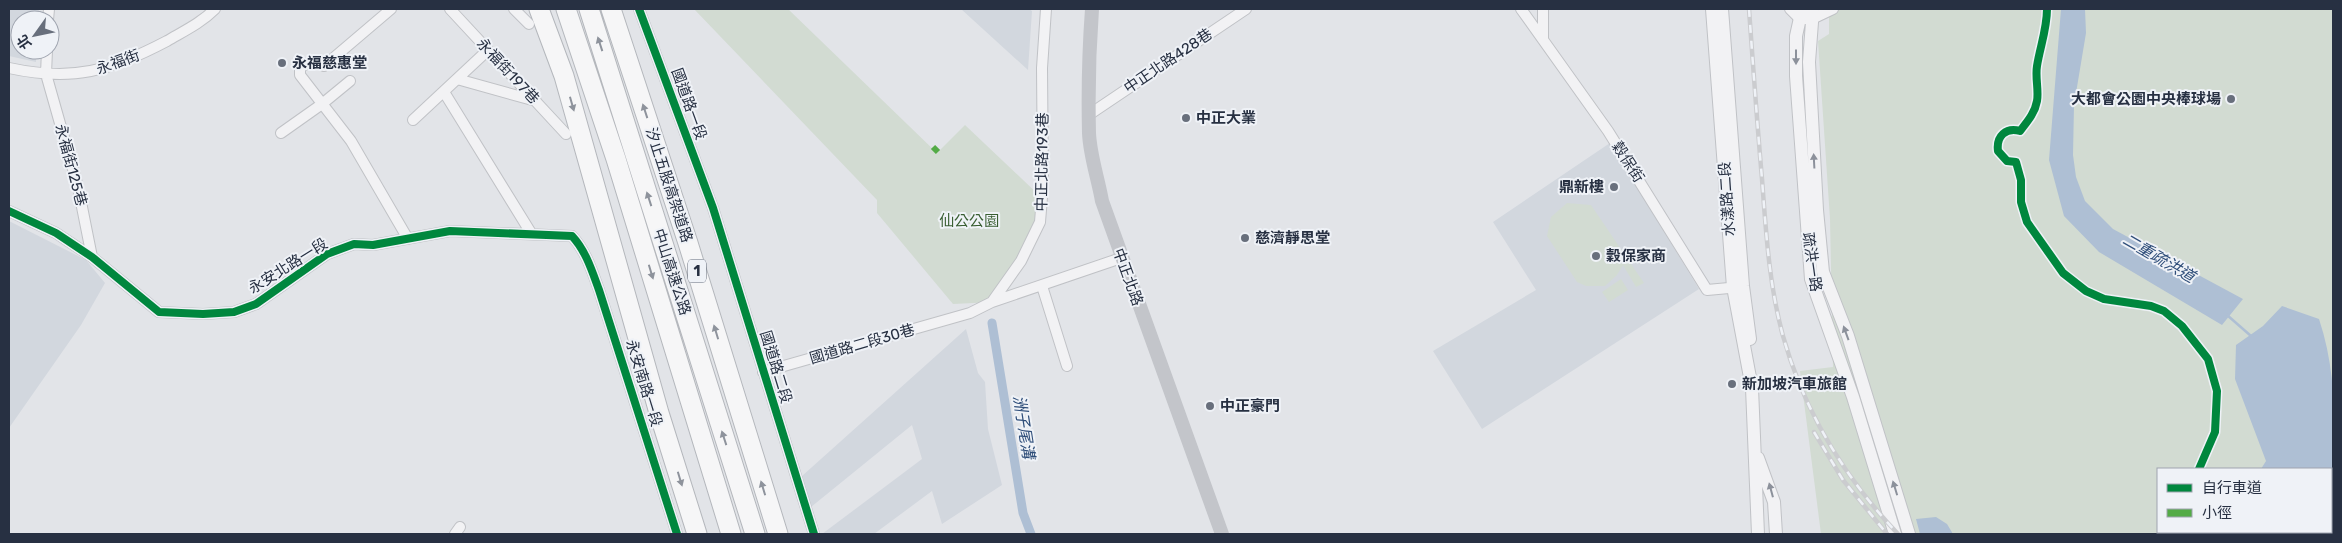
<svg xmlns="http://www.w3.org/2000/svg" width="2342" height="543" font-family="Rubik,'Noto Sans TC',sans-serif">
<rect width="100%" height="100%" fill="#e2e4e8"/>
<path fill="#d2d7de" d="M9,9H39L38,20H20V50H36V62L9,56Z
M961,9H1029L1032,11L1028,70Z
M1610,143L1699,289L1482,429L1433,351L1536,290L1493,222Z
M9,221L86,260L105,283L81,325L9,428Z
M966,329L978,373L985,382L988,429L1002,485L942,524L932,491L874,534H822L922,459L912,425L811,507L802,476Z"/>
<path fill="#d2dbd2" fill-rule="evenodd" d="M694,9H788L937,153L965,125L1042,198L1030,249L995,302L953,304L877,213V200Z
M1829,9H2333V534H1821L1800,371L1833,367L1830,219L1818,41L1829,34ZM2158,469H2331V532H2158Z
M1567,203L1591,205L1644,283L1636,287L1623,265L1617,275L1605,286H1586L1577,282L1547,236L1551,217Z
M1621,279L1628,290L1609,302L1602,292Z"/>
<path fill="#aebfd4" d="M2061,9H2085L2086,33L2074,105L2073,155L2076,177L2085,201L2113,229L2243,299L2222,325L2099,252L2064,216L2049,160Z
M2282,306L2319,319C2342,387 2333,463 2333,534H2226L2228,532H2331V469H2261L2266,461L2235,379L2236,345L2263,326Z
M1936,517L1947,524L1953,534H1920L1916,519Z"/>
<g fill="none" stroke-linecap="round" stroke-linejoin="round">
<path stroke="#aebfd4" stroke-width="2.5" d="M2227,315L2251,336"/>
<path stroke="#aebfd4" stroke-width="9" d="M992,323L1023,513L1031,534"/>
<defs>
<path id="minor" d="M391,9L324,66L313,61L300,67V75L351,141L408,239
M450,9L566,134
M514,9L529,24
M639,9L713,208L814,534
M1521,9L1608,131L1707,290L1740,287
M1790,9L1800,19H1812L1833,9
M48,20L49,9
M1543,40V9
M47,50L46,74L78,187L92,257
M9,68C73,82 110,71 167,41C184,31 201,23 215,9
M457,79L536,101
M444,92L531,233
M1090,114L1246,9
M413,120L488,50
M281,133L322,104L350,81
M9,211L56,233L92,257L159,312L203,314L234,312L256,304L327,254L354,244L373,245L450,231L572,236C586,251 592,271 599,290L677,534
M1042,286L1067,366
M992,302L1021,261L1040,222L1043,185L1042,68L1046,9
M763,372L970,313L992,302L1121,258
M455,534L460,527"/>
<path id="tertiary" d="M1712,9L1733,287L1752,388L1758,534
M1722,9L1743,286L1750,339
M1802,9L1796,36V76L1811,279L1853,397L1895,534
M1813,9L1809,62L1817,210L1823,272L1848,336L1909,534
M1758,458L1774,502L1776,534"/>
<path id="motorway" d="M539,9L564,76L659,413L697,534
M566,9L616,159L731,534
M589,9L755,534
M611,9L688,243L778,534"/>
</defs>
<use href="#minor" stroke="#c0c2c6" stroke-width="12"/>
<use href="#tertiary" stroke="#c0c2c6" stroke-width="14"/>
<use href="#motorway" stroke="#b4b7bc" stroke-width="21"/>
<use href="#minor" stroke="#f2f2f4" stroke-width="10"/>
<use href="#tertiary" stroke="#f2f2f4" stroke-width="12"/>
<path stroke="#c3c5ca" stroke-width="14" d="M1092,9C1089,50 1088,91 1089,133C1090,156 1098,178 1102,201L1222,534"/>
<use href="#motorway" stroke="#f6f6f7" stroke-width="19"/>
<defs>
<path id="rail" d="M1749,9C1753,65 1757,122 1762,179C1766,232 1769,285 1783,336C1804,411 1845,478 1898,534
M1814,432L1843,480L1887,534"/>
</defs>
<use href="#rail" stroke="#cbcccf" stroke-width="4.5"/>
<use href="#rail" stroke="#eff2f7" stroke-width="2.5" stroke-dasharray="8" stroke-linecap="butt"/>
<path stroke="#53ab46" stroke-width="6" stroke-dasharray="12 6" stroke-linecap="butt" d="M933,147L938,152"/>
<defs>
<path id="cycleway" d="M639,9L713,208L814,534
M2047,9C2047,29 2040,47 2037,66C2035,78 2039,90 2037,101C2035,113 2027,122 2020,131C2006,127 1996,136 1998,151L2007,161L2016,162L2021,180V202L2027,222L2063,273L2086,291L2104,299L2151,306L2164,311L2182,326L2208,359L2217,391L2215,432L2199,469
M9,211L56,233L92,257L159,312L203,314L234,312L256,304L327,254L354,244L373,245L450,231L572,236C586,251 592,271 599,290L677,534"/>
</defs>
<use href="#cycleway" stroke="#eff2f7" stroke-width="11"/>
<use href="#cycleway" stroke="#00873e" stroke-width="8"/>
</g>
<defs><path id="oneway-solid" d="M-6-.8H1V-3.2L6.5 0L1 3.2V.8H-6Z" transform="scale(1.25)"/></defs>
<g fill="#8e939c">
<use href="#oneway-solid" transform="translate(600 44) rotate(-108)"/>
<use href="#oneway-solid" transform="translate(572 104) rotate(74)"/>
<use href="#oneway-solid" transform="translate(645 111) rotate(-108)"/>
<use href="#oneway-solid" transform="translate(649 199) rotate(-108)"/>
<use href="#oneway-solid" transform="translate(651 272) rotate(73)"/>
<use href="#oneway-solid" transform="translate(716 332) rotate(-107)"/>
<use href="#oneway-solid" transform="translate(724 438) rotate(-108)"/>
<use href="#oneway-solid" transform="translate(680 479) rotate(73)"/>
<use href="#oneway-solid" transform="translate(763 488) rotate(-107)"/>
</g>
<g fill="#8c919b">
<use href="#oneway-solid" transform="translate(1796 57) rotate(90)"/>
<use href="#oneway-solid" transform="translate(1814 161) rotate(-93)"/>
<use href="#oneway-solid" transform="translate(1846 333) rotate(-110)"/>
<use href="#oneway-solid" transform="translate(1895 488) rotate(-107)"/>
<use href="#oneway-solid" transform="translate(1771 490) rotate(-105)"/>
</g>
<g fill="#686f7c" stroke="#eff2f7" stroke-width="2">
<circle cx="282" cy="63" r="5"/>
<circle cx="2231" cy="99" r="5"/>
<circle cx="1186" cy="118" r="5"/>
<circle cx="1614" cy="187" r="5"/>
<circle cx="1245" cy="238" r="5"/>
<circle cx="1596" cy="256" r="5"/>
<circle cx="1732" cy="384" r="5"/>
<circle cx="1210" cy="406" r="5"/>
</g>
<g text-anchor="middle" dominant-baseline="central" stroke-width="4" stroke-linejoin="round" paint-order="stroke">
<rect fill="#eff2f7" stroke="#636a78" stroke-width="1" x="688" y="259.5" width="18" height="23" rx="4"/>
<g font-size="14" font-weight="bold" fill="#273042">
<text x="697" y="271">1</text>
</g>
<g font-size="15" fill="#273042" stroke="#eff2f7">
<text transform="translate(1168 61) rotate(-34)">中正北路428巷</text>
<text transform="translate(118 62) rotate(-20)">永福街</text>
<text transform="translate(508 71) rotate(47)">永福街197巷</text>
<text transform="translate(689 104) rotate(70)">國道路一段</text>
<text transform="translate(1042 162) rotate(-89)">中正北路193巷</text>
<text transform="translate(1628 162) rotate(57)">穀保街</text>
<text transform="translate(71 165) rotate(75)">永福街125巷</text>
<text transform="translate(669 185) rotate(72)">汐止五股高架道路</text>
<text transform="translate(1727 199) rotate(-94)">水漾路二段</text>
<text transform="translate(1812 262) rotate(82)">疏洪一路</text>
<text transform="translate(288 266) rotate(-32)">永安北路一段</text>
<text transform="translate(672 272) rotate(72)">中山高速公路</text>
<text transform="translate(1128 277) rotate(70)">中正北路</text>
<text transform="translate(862 344) rotate(-16)">國道路二段30巷</text>
<text transform="translate(776 367) rotate(73)">國道路二段</text>
<text transform="translate(644 383) rotate(73)">永安南路一段</text>
</g>
<g font-size="15" font-weight="bold" fill="#273042" stroke="#eff2f7" text-anchor="start">
<text x="292" y="63">永福慈惠堂</text>
<text x="2221" y="99" text-anchor="end">大都會公園中央棒球場</text>
<text x="1196" y="118">中正大業</text>
<text x="1604" y="187" text-anchor="end">鼎新樓</text>
<text x="1255" y="238">慈濟靜思堂</text>
<text x="1606" y="256">穀保家商</text>
<text x="1742" y="384">新加坡汽車旅館</text>
<text x="1220" y="406">中正豪門</text>
</g>
<g font-size="15" fill="#3a5f33" stroke="#eff2f7">
<text x="969" y="221">仙公公園</text>
</g>
<g font-size="16" font-style="italic" fill="#2e4d79" stroke="#eff2f7">
<text transform="translate(2159 258) rotate(30)">二重疏洪道</text>
<text transform="translate(1024 427) rotate(81)">洲子尾溝</text>
</g>
</g>
<rect width="2342" height="543" fill="none" stroke="#273042" stroke-width="20"/>
<rect x="2157" y="468" width="175" height="65" fill="#eff2f7" stroke="#9fa4af"/>
<rect x="2167" y="484" width="25" height="8" fill="#00873e" stroke="#9fa4af"/>
<text x="2202" y="493" font-size="15" fill="#273042">自行車道</text>
<rect x="2167" y="509" width="25" height="8" fill="#53ab46" stroke="#9fa4af"/>
<text x="2202" y="518" font-size="15" fill="#273042">小徑</text>
<g transform="translate(35 35) rotate(237)"><circle r="24" fill="#eff2f7" stroke="#9fa4af"/>
<path d="M0-4L9 19L0 12L-9 19Z" fill="#686f7c"/>
<text y="-8" font-size="14" font-weight="bold" text-anchor="middle" fill="#273042">北</text>
</g>
</svg>
